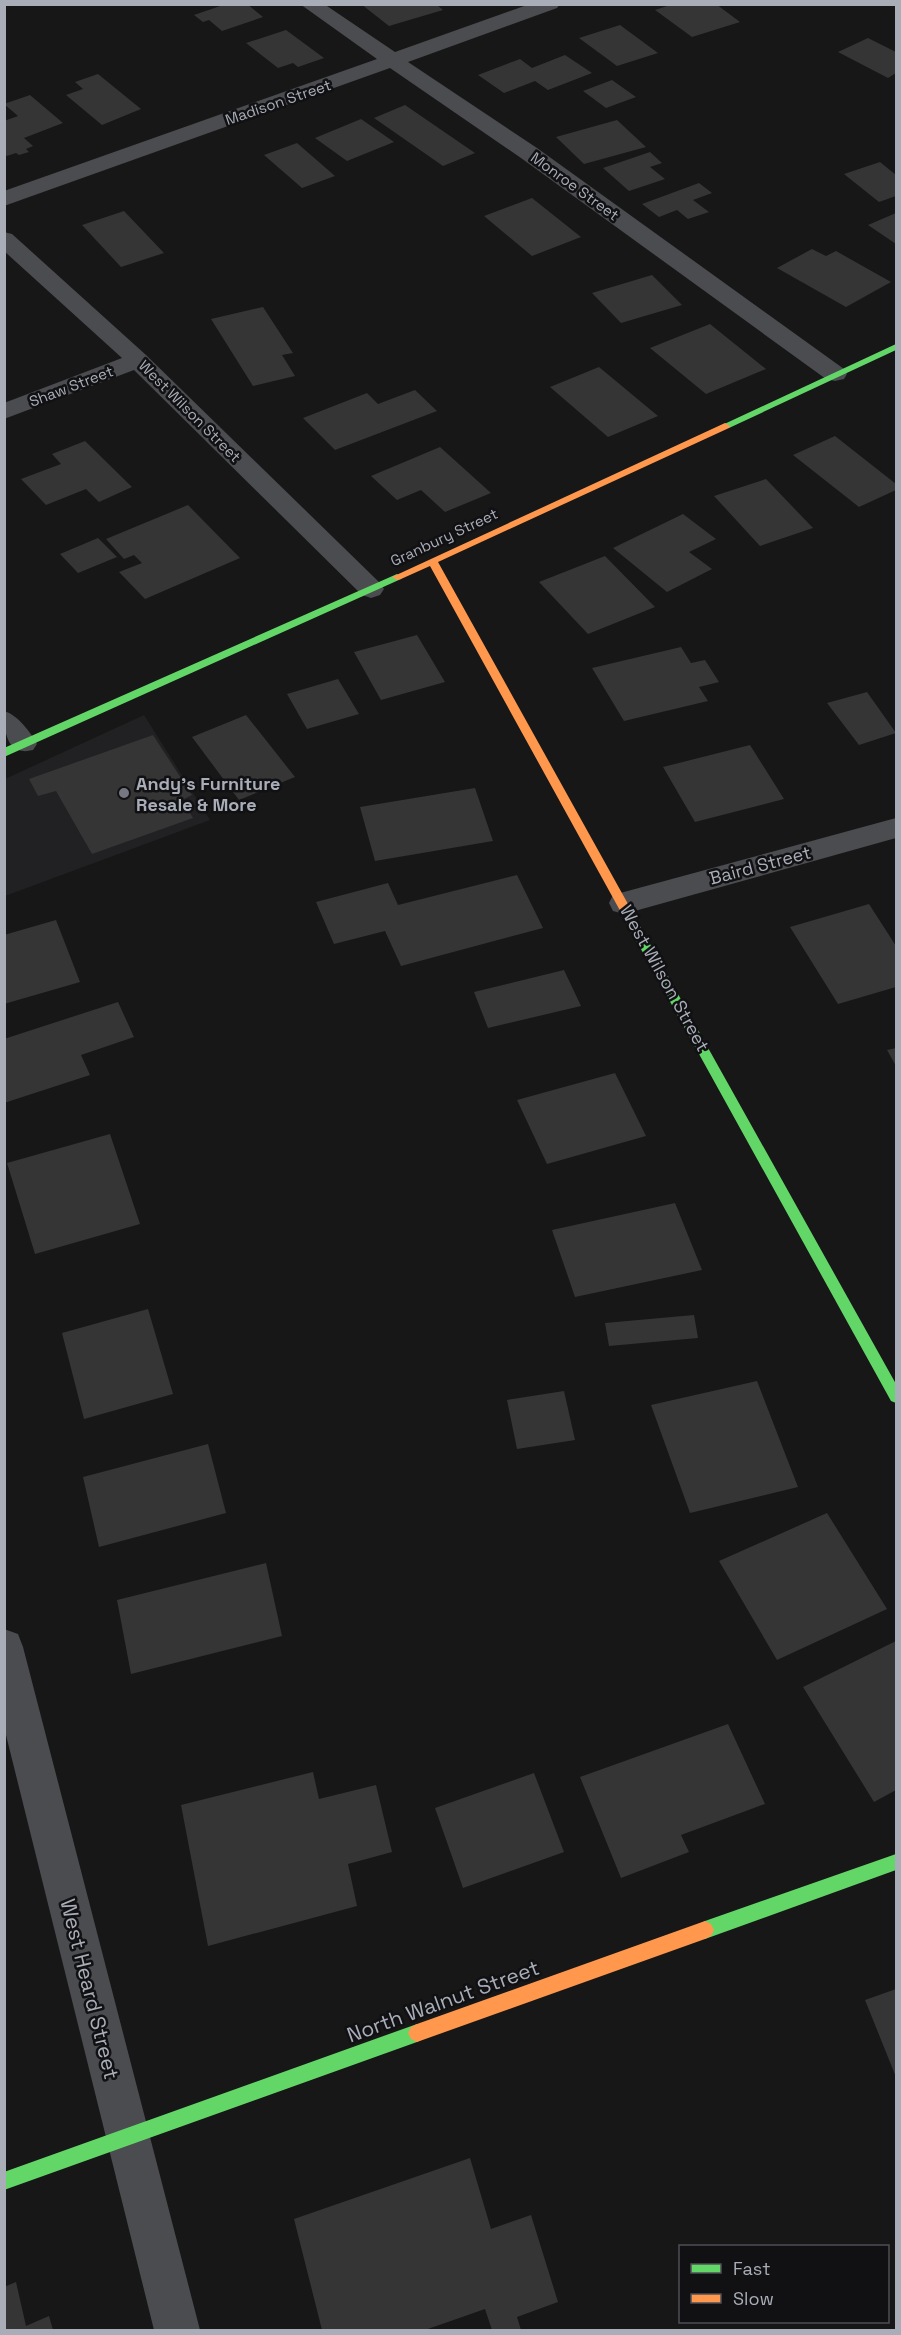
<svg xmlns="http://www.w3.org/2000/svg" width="901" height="2335" font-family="'Space Grotesk',sans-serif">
<rect width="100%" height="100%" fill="#171717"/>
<path fill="#212123" d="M144,715L210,820L5,896V779Z"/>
<path fill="#353536" d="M226,4H247L263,17L222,31L209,20L203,22L194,15Z
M361,4H436L443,10L389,26Z
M673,4H716L740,22L692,37L655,10Z
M620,25L658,53L617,66L579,38Z
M286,30L324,58L298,67L293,63L278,68L246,43Z
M868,38L896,52V73L888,78L838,52Z
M565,55L592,73L548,90L535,81L504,93L478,75L520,59L532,68Z
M98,74L141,109L102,125L66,95L83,89L75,82Z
M612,80L636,97L606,108L583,91Z
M30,95L63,123L24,138L33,146L26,149L29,152L19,155L16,153L7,156L4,154V121L18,116L4,104Z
M405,105L475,153L443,166L374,118Z
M361,119L394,142L347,161L315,138Z
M617,120L646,147L584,164L556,137Z
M297,143L335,176L302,188L264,155Z
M650,152L662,163L650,167L665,179L629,191L603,168Z
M880,162L896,175V196L879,202L844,174Z
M699,183L712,193L693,200L709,212L688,219L677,210L659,217L642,204Z
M532,198L581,237L532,256L484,216Z
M124,211L164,253L121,267L82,225Z
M896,213V244L868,225Z
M812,249L826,256L836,251L891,282L846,307L777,268Z
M652,275L682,305L621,323L592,293Z
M263,307L293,353L282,355L295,376L253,386L211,319Z
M710,324L766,369L706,394L650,348Z
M599,367L658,416L608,437L550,387Z
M415,390L437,411L335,450L303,418L367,393L378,404Z
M835,436L896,484V490L859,507L793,455Z
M85,441L132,487L99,502L86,489L46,505L21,479L61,464L52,454Z
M440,447L491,493L445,512L421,490L397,500L371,476Z
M766,479L813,528L760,546L714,496Z
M188,505L240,558L145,599L119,572L142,563L134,555L124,559L106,539Z
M683,514L716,539L689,552L712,569L667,592L613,548Z
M98,538L117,557L78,573L60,554Z
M605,556L655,607L588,634L539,582Z
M417,635L445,682L381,700L354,652Z
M681,647L691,663L705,660L719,682L699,687L708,701L624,721L592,668Z
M338,679L359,714L307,729L287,694Z
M867,692L896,733L859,745L827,703Z
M246,715L295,777L239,800L192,737Z
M153,735L192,795L182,800L193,818L92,854L56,791L38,796L29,779Z
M750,745L784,799L695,822L663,767Z
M475,788L493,841L375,861L360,807Z
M517,875L543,928L401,966L385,931L334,944L316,902L388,883L398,905Z
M869,904L896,946V987L838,1004L790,927Z
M56,920L80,982L4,1004V935Z
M564,970L581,1006L488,1028L474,992Z
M118,1002L134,1037L81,1055L90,1075L4,1103V1039Z
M896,1048V1066L887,1050Z
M615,1073L646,1136L547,1164L517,1100Z
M110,1134L140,1224L35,1254L7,1163Z
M675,1203L702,1270L575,1297L552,1230Z
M148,1309L173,1394L84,1419L62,1333Z
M694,1315L698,1338L609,1346L605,1323Z
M757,1381L798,1487L690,1513L651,1405Z
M564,1391L575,1440L517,1449L507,1400Z
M208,1444L226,1513L99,1547L83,1477Z
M827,1513L887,1609L777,1660L719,1561Z
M266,1563L282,1636L131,1674L117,1600Z
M896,1641V1790L874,1802L803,1687Z
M728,1724L765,1804L681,1835L689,1852L621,1878L580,1777Z
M313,1772L319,1799L376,1785L392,1852L348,1864L357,1906L208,1946L181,1805Z
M534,1773L564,1852L463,1888L435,1808Z
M896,1989V2077L865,2000Z
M470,2158L491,2229L531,2215L558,2302L517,2317L521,2330H492L485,2309L425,2330H322L294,2219Z
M16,2282L26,2326L49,2316L53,2330H4V2287Z"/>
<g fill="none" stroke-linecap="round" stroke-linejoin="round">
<path fill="#4b4c50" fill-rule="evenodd" d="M4,711C18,715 30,732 37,744L33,750C6,757 4,730 4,711Z"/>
<path fill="#4b4c50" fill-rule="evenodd" d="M300,4H324L395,52L530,4H560L557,8L408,62L537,148L844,369L847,374L844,379L835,381L826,379L521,158L390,68L4,206V191L377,59Z
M4,232L12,234L146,355L380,583L384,589L380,595L371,598L362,595L134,370L4,419V403L122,358L4,251Z
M896,818V838L624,914L613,911L609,903L613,895L624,892Z
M4,1629L18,1634L23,1647L200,2330H154L4,1727Z"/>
<path fill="#63d668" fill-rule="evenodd" d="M896,344V350L729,428H721L720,426Z
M397,574L402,577L401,579L4,757V748Z
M632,917L636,919L896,1384V1403L891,1401L626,922Z
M896,1854V1870L705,1939L699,1936L696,1930L699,1924L705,1921Z
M417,2024L423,2027L426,2033L423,2039L417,2042L4,2190V2172Z"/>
<path fill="#ff974d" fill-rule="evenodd" d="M725,423L730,426L729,428L438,562L638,922L632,927L628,925L430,566L401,579L397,580L392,577Z
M705,1921L711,1924L714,1930L711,1936L705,1939L417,2042L411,2039L408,2033L411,2027L417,2024Z"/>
</g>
<circle fill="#757880" stroke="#111113" stroke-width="2" cx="124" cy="793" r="6"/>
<g text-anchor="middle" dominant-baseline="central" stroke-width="5" stroke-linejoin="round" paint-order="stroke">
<g font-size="15" fill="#a8adb8" stroke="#111113">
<text transform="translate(278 102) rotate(-19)">Madison Street</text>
<text transform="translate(575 186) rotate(36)">Monroe Street</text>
<text transform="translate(71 386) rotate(-21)">Shaw Street</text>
<text transform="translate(190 411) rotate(45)">West Wilson Street</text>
<text transform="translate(444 537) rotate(-25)">Granbury Street</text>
</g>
<g font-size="18" font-weight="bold" fill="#a8adb8" stroke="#111113" text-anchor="start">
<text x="136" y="783">Andy's Furniture<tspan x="136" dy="21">Resale &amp; More</tspan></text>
</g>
<g font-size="18" fill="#a8adb8" stroke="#111113">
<text transform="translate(760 865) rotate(-15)">Baird Street</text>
<text transform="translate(665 978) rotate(61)">West Wilson Street</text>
</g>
<g font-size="21" fill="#a8adb8" stroke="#111113">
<text transform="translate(90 1989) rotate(76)">West Heard Street</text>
<text transform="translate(443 2001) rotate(-20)">North Walnut Street</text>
</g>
</g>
<rect width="901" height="2335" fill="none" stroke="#a8adb8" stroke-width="12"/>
<rect x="679" y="2245" width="210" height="78" fill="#111113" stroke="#4d4f55" stroke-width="1.5"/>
<rect x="691" y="2264" width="30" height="9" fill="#63d668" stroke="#4d4f55" stroke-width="1.5"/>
<text x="733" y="2275" font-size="18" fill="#a8adb8">Fast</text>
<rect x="691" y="2294" width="30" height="9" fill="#ff974d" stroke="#4d4f55" stroke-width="1.5"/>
<text x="733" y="2305" font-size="18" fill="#a8adb8">Slow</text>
</svg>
